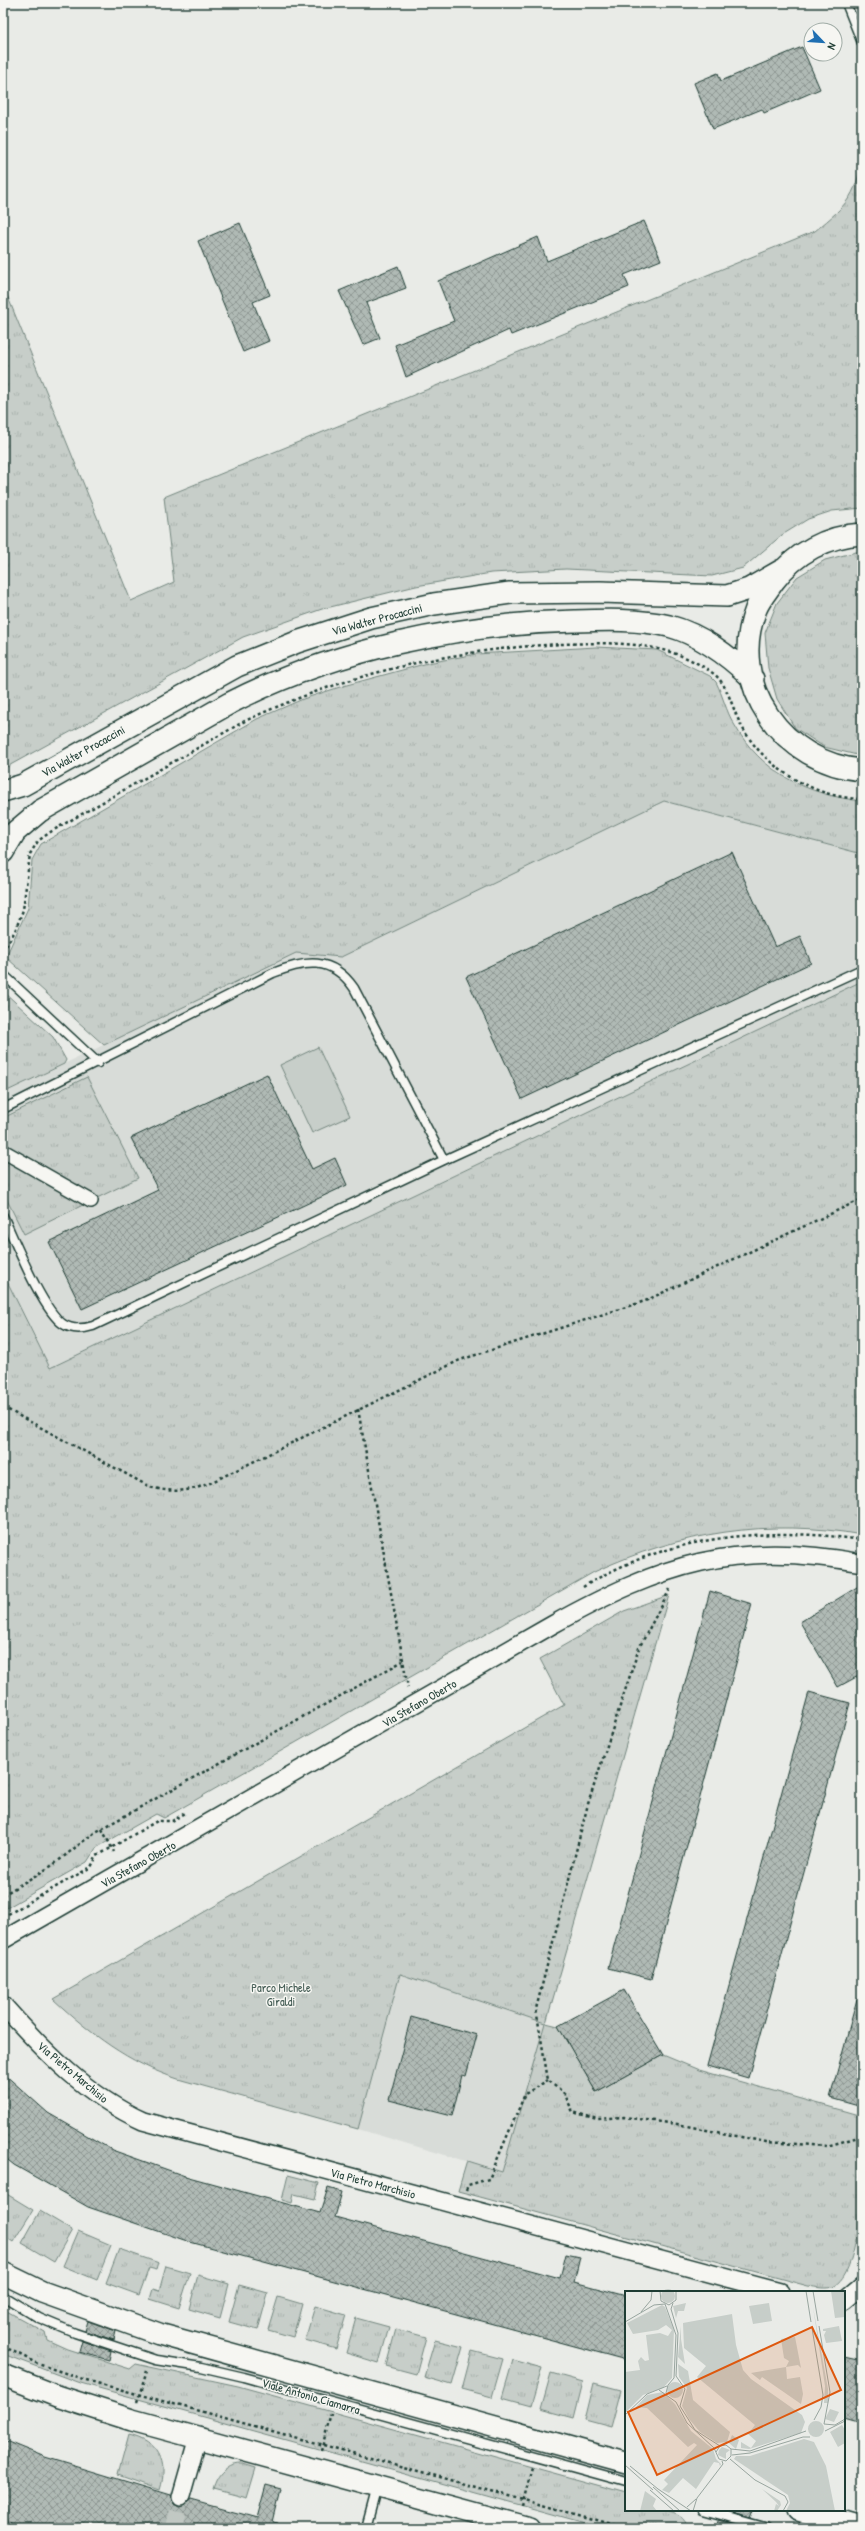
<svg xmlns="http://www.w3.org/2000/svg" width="865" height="2531" font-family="'Patrick Hand',sans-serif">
<defs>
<pattern id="grass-tufts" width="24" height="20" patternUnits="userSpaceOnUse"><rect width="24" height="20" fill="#c7cec9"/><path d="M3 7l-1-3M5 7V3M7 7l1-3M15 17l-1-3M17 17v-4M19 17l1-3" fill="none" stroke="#aab2ad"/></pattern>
<pattern id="building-cross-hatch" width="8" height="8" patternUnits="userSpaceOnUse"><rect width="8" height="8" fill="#b0bab5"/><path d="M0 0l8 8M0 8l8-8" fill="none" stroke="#8f9894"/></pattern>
</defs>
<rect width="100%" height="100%" fill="#e9ebe7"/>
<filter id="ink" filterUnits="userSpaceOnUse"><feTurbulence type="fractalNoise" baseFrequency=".025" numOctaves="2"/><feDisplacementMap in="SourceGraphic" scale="8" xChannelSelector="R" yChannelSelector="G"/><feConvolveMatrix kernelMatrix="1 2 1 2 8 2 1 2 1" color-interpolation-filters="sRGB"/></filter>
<g filter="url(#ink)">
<path fill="#d8dcd8" d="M664,801L862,854V981L50,1368L3,1273V1093L296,953L341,957Z
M400,1974L545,2023L502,2172L358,2129Z"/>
<path fill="url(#grass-tufts)" stroke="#73867e" d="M862,149V508L832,511L808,519L782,535L743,568L712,576L566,569L491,573L416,586L322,609L243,637L3,769V285L131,601L174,582L164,497L815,231C848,204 859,194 862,149Z
M856,552H862V754L857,755L824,747L795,728L777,699L768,668L765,633L777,603L797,577L825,560Z
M596,647L657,650L710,676L716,682C723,696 726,711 734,724C761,773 808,795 862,801V854L664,801L341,957L296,953L104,1045L7,958L8,952L28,908L32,860L41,844L257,719L303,699L343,686L428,663L476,654Z
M862,981V1535C769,1518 679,1532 594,1572L164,1818L156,1814L96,1848L87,1862L3,1910V1273L50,1368Z
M3,991L53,1037L66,1060L64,1064L3,1093Z
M87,1077L138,1178L97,1198L3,1146V1118Z
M3,1158L87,1203L24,1234L3,1192Z
M669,1595L546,2023L558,2026L596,2092L663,2055L699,2070L862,2116C862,2153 865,2268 835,2286C826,2290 816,2287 808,2286L458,2191L467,2161L502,2172L545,2023L400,1974L358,2129L178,2079C128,2063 91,2034 53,1999L564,1705L540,1659L624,1611Z
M288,2175L319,2183L315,2199L294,2194L292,2203L282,2200Z
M5,2193L33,2210L13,2242L3,2235V2196Z
M40,2211L72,2230L54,2262L22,2243Z
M78,2231L111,2245L97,2280L63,2266Z
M119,2249L159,2263L157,2270L149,2268L139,2295L106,2283Z
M166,2266L190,2273L179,2308L150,2299L153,2289L159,2291Z
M198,2275L229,2284L220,2318L189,2309Z
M239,2285L268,2293L258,2330L229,2322Z
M278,2297L302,2304L293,2337L268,2330Z
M315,2306L346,2315L336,2349L305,2340Z
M3,2309L45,2332L47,2340L67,2349L130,2369L136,2364L238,2386L626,2493V2510C645,2510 678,2504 688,2525L700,2528H603L77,2382L3,2354Z
M356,2318L389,2327L379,2363L346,2353Z
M396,2329L426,2337L416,2374L386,2366Z
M435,2340L463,2347L452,2385L424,2377Z
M472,2351L503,2359L492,2397L462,2389Z
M513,2360L542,2368L531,2406L502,2398Z
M551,2373L583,2382L574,2418L541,2409Z
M594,2383L621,2390L611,2427L585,2420Z
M129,2434C158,2441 169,2461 160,2490L118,2475Z
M243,2464L256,2468L247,2498L213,2489C217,2474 227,2463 243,2464Z"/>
<path fill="#c7cec9" stroke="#73867e" d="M318,1047L350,1116L312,1133L280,1065Z"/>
<path fill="url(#building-cross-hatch)" stroke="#1f3d34" d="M802,47L820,89L764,113L762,109L713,129L694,83L718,73L721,81Z
M644,221L661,260L624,275L629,287L511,335L509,330L406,377L395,345L454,321L438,281L538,237L547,261Z
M240,223L270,295L253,302L269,341L243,352L198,241Z
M398,266L406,288L366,303L380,338L363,345L339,291Z
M732,852L775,947L800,936L811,963L522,1099L466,977Z
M267,1074L312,1169L335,1158L347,1185L82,1309L49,1242L158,1190L131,1138Z
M862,1584V1674L838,1687L800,1622Z
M710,1591L752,1604L651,1979L608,1968Z
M809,1692L850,1703L748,2078L707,2066Z
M624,1990L663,2055L596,2092L558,2026Z
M857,1999H862V2107L830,2098Z
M411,2017L477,2035L466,2076L462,2075L452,2116L389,2100Z
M3,2073L48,2113L112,2150L185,2176L320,2213L328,2188L342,2192L335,2217L560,2278L566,2254L580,2257L574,2282L626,2296V2360L190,2242L88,2207L14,2165L3,2156Z
M88,2321L116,2331L114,2340L85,2331Z
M82,2341L111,2351L109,2360L79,2352Z
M844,2356L862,2360V2424L844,2419Z
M3,2440L45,2457L171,2495L174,2504L179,2507L188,2504L191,2500L257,2518L266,2485L281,2489L273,2522L278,2523L277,2528H24L3,2520Z
M724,2510H754L751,2518Z
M718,2520L747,2528H727L717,2525Z"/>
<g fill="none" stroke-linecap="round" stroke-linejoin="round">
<path stroke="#c1c8c3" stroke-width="17" stroke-dasharray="17 8" stroke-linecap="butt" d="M173,2528L181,2497"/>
<defs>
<path id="service" d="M846,3L862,43
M3,974L98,1063
M3,1109L273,973C305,960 332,956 354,988L444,1160
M3,1216C15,1241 42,1310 63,1324C72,1330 83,1329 93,1326L444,1160L862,969
M3,2296L39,2318L75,2333L156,2360L201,2367L244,2377L626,2482
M703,2510L768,2528
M366,2528L377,2487"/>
<path id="pedestrian" d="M3,1151L91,1201"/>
<path id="minor" d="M3,1940L552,1625C664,1563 733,1540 862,1563
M3,2005C43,2050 87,2096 143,2121L780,2292
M844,2301L862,2286
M181,2497L198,2437"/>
<path id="tertiary" d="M862,534C827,536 795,553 774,581C768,590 760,599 756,609C726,685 784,764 862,770
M3,791L23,785L237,666L297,642L371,618L434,604L510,593L600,592L727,596L749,589L782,570
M3,852L15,832L40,811L230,703C336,649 457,624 575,621C606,620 639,619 669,626C702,635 729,656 753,679
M3,2273L42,2292L159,2334L626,2463
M3,2375L57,2396L132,2420L529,2528
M798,2510L855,2526"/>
</defs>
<use href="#service" stroke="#1f3d34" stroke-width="11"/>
<use href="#pedestrian" stroke="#1f3d34" stroke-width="16"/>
<use href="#minor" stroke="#1f3d34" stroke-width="20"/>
<use href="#tertiary" stroke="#1f3d34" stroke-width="24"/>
<path stroke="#1f3d34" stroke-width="2.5" stroke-dasharray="3 3" stroke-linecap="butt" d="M3,951L15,931L23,910L30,854L38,841L52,831L243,722C344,674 452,649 563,644C616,642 670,641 714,674C728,685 732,708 740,723C762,767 814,798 862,799
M3,1407L150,1487C173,1493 191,1492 212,1482L460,1360L645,1301L862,1199
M358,1409L408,1688
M583,1587C667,1535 766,1526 862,1540
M670,1589L639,1648L588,1804L536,2009L548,2080L565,2095L573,2112L597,2119L624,2117L677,2124L766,2142L827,2146L862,2136
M102,1829L114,1852
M3,1895L53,1865L94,1833L403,1661
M3,1917L91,1867L97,1856L157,1821H172L187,1812
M466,2190L468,2185L489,2179L525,2094L548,2080
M3,2346L38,2364L86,2380L626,2528
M137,2402L147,2371
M321,2451L331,2414
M522,2506L532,2468"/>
<use href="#service" stroke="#f6f6f2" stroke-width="8"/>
<use href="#pedestrian" stroke="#f6f6f2" stroke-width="13"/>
<use href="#minor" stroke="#f6f6f2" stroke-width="17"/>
<use href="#tertiary" stroke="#f6f6f2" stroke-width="21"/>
</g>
</g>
<g text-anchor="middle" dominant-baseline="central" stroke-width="3" stroke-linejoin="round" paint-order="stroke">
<g font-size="12" fill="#1f3d34" stroke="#f6f6f2">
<text transform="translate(377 619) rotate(-15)">Via Walter Procaccini</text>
<text transform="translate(83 751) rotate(-29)">Via Walter Procaccini</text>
<text transform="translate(419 1703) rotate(-30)">Via Stefano Oberto</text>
<text transform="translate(138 1864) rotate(-29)">Via Stefano Oberto</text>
<text transform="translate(73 2072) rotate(40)">Via Pietro Marchisio</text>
<text transform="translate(373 2183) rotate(15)">Via Pietro Marchisio</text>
<text transform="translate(311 2396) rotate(16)">Viale Antonio Ciamarra</text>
</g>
<g font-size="12" fill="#415a52" stroke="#f6f6f2">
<text x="281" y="1987">Parco Michele<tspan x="281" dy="14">Giraldi</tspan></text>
</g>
</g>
<g transform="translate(625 2291)">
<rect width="220" height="220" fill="#e9ebe7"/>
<path d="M36 5a7 7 0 1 1 14 0a7 7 0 1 1-14 0ZM206,0H219L220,26L210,27ZM61,12L59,20H53L51,27L48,15ZM144,12L147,30L128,33L124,15ZM37,14L40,16L49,39L47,87L38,97L18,104L0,122V81L15,79L13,70L16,66L20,70L24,69L21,44L35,42L43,45L47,39L41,34L33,39L8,43L2,32ZM188,16L203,98V112H199L200,95ZM107,23L111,54L118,79L126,88L177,124L180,131L176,142L124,158L116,157V151L126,157L131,150L123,143L130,134L72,86L81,75L59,57L58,32ZM56,35V48L60,73L53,66ZM214,35L217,50L201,52L199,44L201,40H198V38ZM170,46L176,77L173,74L161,76L162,88L175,86L178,103L176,113L137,86L135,89L126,82L161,76L164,70L159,67L156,48ZM53,73L63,80L68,109L105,141L102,151L92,152L75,141L64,128L57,115L62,97L54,86ZM42 99a8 8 0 1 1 16 0a8 8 0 1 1-16 0ZM38,101L50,113L66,140L88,158L91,168L96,173L95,175L94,172L89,171L71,198L58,187L44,202L37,199L43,193L39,189L72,154L69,152L63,156L22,117L11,116L22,104ZM183 138a8 8 0 1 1 16 0a8 8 0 1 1-16 0ZM217,134L220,139V152L213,156L205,141ZM107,144L114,149L111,158L104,152ZM179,148L189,151L201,175L210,220H161L165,212L163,204L109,168L111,165H125ZM97,156L105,159L101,162V168L93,164L94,159ZM137,198L155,210L156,214L152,220H149L151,213L154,215L151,211ZM20,200L31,208L28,215L32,220H15Z" fill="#c7cec9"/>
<path d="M205,118L214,121L209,131L200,128Z" fill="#c7cec9"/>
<path fill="none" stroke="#98a59f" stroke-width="1" d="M35,0L36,10L44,14L51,9V0M181,0L186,31M188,0L193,30M48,12L46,18L53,42L51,85L60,98L55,115L70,139L95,155M40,13L51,44L49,87L43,94L41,102M16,21L26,9L27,0M0,31L29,14L40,13M194,35L205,101L199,133M187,37L198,104L196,116L189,129M34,99L51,111L62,132L89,157L94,168L101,170L106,165V158L101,154L95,155L91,161M0,124L22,103L42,95M199,133L210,134L220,128M200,140L220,130M106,158L125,160L181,140M107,164L125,162L178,146H185M105,168L130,189L160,205L163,211L158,220M0,174L28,199M5,175L33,198L66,220M28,196L55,220M25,199L49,220M62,216L71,208M68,220L72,207L98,173L97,170"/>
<path fill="#de580e" fill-opacity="0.15" stroke="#de580e" stroke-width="2" d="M187,36L216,99L32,184L3,121Z"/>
<rect width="220" height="220" fill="none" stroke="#1f3d34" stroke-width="2"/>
</g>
<rect width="865" height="2531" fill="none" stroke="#f6f6f2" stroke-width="16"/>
<rect x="8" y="8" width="849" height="2515" fill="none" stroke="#1f3d34" stroke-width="1.5" filter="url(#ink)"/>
<g transform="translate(823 42) rotate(115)"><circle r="19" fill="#f6f6f2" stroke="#a0aca6"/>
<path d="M0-3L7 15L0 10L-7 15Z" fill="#1f6fb2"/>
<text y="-6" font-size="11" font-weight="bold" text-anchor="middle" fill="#1f3d34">N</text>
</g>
</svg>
